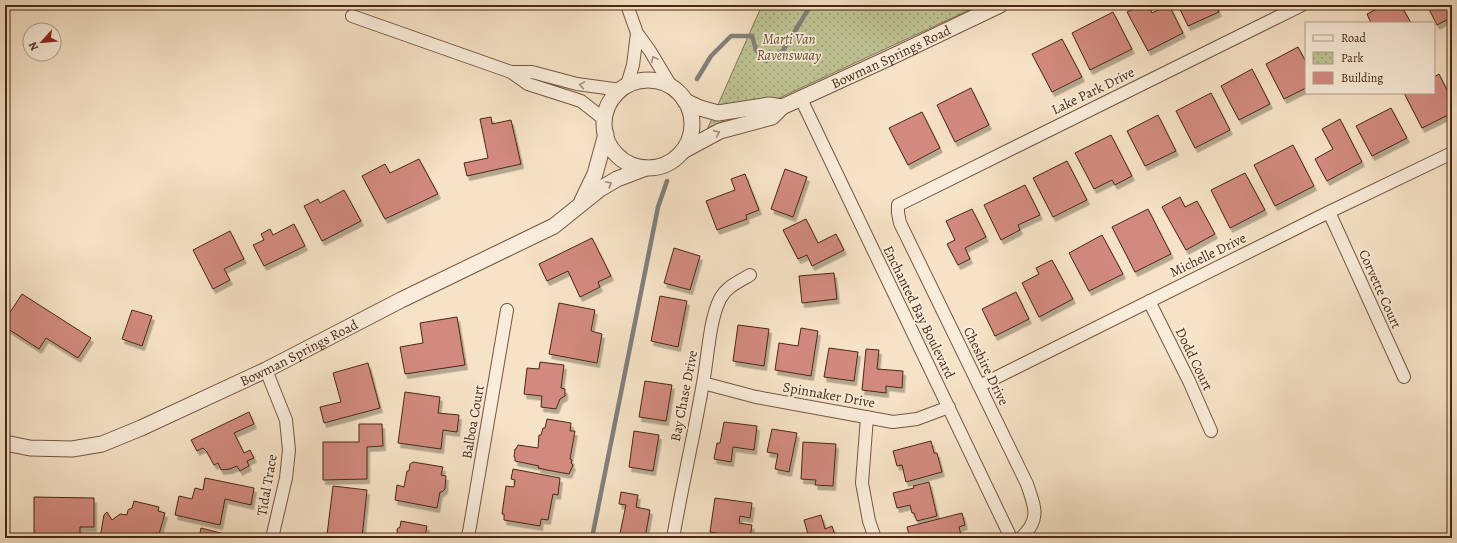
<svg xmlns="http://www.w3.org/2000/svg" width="1457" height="543" font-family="Alegreya,serif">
<defs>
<pattern id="park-dots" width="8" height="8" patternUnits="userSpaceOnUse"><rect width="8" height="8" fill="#bec393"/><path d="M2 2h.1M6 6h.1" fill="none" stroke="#9c9e77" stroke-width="1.8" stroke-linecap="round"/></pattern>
<filter id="shadow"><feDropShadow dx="2.5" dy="4.5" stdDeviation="0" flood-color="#0004"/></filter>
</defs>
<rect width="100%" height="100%" fill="#f6e2c6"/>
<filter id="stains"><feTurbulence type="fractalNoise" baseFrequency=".005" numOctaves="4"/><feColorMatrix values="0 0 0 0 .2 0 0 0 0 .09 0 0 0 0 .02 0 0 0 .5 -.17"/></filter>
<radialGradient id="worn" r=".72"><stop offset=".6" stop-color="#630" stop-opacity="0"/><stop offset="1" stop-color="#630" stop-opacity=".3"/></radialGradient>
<path fill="url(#park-dots)" stroke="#837654" d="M762,5H980L706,132Z"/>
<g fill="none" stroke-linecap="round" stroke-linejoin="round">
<path stroke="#7f807c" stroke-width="4.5" d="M697,79L711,56L731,36H752L756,50L766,61L782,52L811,5
M592,538L658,207L667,181"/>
</g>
<path fill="#d28a7e" stroke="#482814" filter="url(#shadow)" d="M1141,5H1148L1152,13L1169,5L1183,33L1148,51L1127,12Z
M1178,5H1216L1219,12L1188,26Z
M1385,5H1401L1411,23H1371L1367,14Z
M1427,5H1452V17L1437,25Z
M1113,12L1132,49L1090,70L1072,33Z
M1062,39L1082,77L1052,92L1032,54Z
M1298,47L1306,62V88L1284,99L1266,64Z
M1252,69L1270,104L1239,120L1221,86Z
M1439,74L1452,100V113L1422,128L1404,93H1434V77Z
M971,88L989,125L955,142L937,105Z
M1211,93L1230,130L1195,148L1176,111Z
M1391,108L1407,138L1372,156L1356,126Z
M922,112L940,148L908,165L889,128Z
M1158,115L1176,151L1145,166L1127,131Z
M491,117L492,124L511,120L521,164L467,176L464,163L488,158L480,119Z
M1340,119L1362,162L1327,181L1315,159L1333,149L1322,129Z
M1111,135L1132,176L1115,185L1112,180L1094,189L1075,153Z
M1293,145L1314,186L1275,206L1254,165Z
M419,159L438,194L385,219L362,176L385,164L390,173Z
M1067,161L1087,200L1053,217L1033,178Z
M785,169L807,177L793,217L771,209Z
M1245,173L1265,210L1230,228L1211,190Z
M745,174L759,210L746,215L747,219L717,230L706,201L735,190L731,179Z
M1025,185L1040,215L1018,225L1020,230L1001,240L984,205Z
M344,190L361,221L322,241L304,206L318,199L320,203Z
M1180,197L1185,207L1197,201L1215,234L1186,250L1162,207Z
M972,209L986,237L965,248L970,259L958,265L947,244L955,240L946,221Z
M1148,209L1171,254L1135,272L1112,227Z
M806,219L818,243L836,234L844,250L812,266L807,255L798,259L783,230Z
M294,224L305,246L264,266L253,245L264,240L261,234L270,229L273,235Z
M230,231L244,259L224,269L230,280L213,289L193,250Z
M1102,235L1123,274L1089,291L1069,253Z
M592,238L611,276L598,282L600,287L580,297L568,271L547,281L539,264Z
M674,248L700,256L690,290L664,283Z
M1052,260L1073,299L1039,317L1022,283L1039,274L1036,268Z
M834,273L837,299L802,303L799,276Z
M1016,292L1029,319L995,336L982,309Z
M22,294L91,338L78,358L46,338L39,349L5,327V320Z
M660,296L687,301L678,347L651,341Z
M559,303L595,310L591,331L602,334L597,363L549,354Z
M132,310L152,316L142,346L122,339Z
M457,317L465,365L405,374L400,347L423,343L420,323Z
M738,325L769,329L764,366L733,361Z
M801,328L818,331L811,376L775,370L779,343L798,346Z
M829,348L858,352L854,381L824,377Z
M866,349L879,350L877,369L903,371L902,388L886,386V393L862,390Z
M540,362L564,365L561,388L565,389V396L560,399L556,409L541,407L542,396L524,394L527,368L539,369Z
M368,363L380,408L324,423L320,407L341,402L333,373Z
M645,381L672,385L666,421L639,417Z
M405,392L440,397L438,413L459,415L457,432L443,430L441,449L398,443Z
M249,412L254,424L234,433L244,453L250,450L254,458L247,461L249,466L240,471L237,466L230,469L221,470L218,463L214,465L207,452L203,448L197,451L191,440Z
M547,419L571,423L570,431H575L570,459L572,460L571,463L573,465L569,474L547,470L538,468L539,466L515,461V457H514L515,449H516L518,445L538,448L539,435H541L543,428H545Z
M724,422L757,426L754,450L733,447L731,462L714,459L717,443H720Z
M359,424H382L383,446L367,447V479L323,480V442H359Z
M772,429L797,433L789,472L775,469L778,454L767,452Z
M634,431L659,435L653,471L629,467Z
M931,441L934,453H937L942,472L906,482L902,465L897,466L893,451Z
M803,442L836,444L833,486L815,485L816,480L801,479Z
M413,462L443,467L441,475L446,476L445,489L442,492H440L437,508L395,500L397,485L404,487L407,471H409L410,464Z
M513,469L560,478L558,495L553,494L548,520L541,519L540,526L504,520V514H502L506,486L514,487L515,480L511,479Z
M205,478L254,488L251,505L225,499L220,525L175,515L179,496L192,499L195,488L203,490Z
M929,482L937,516L917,521L914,513H912L910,505L897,508L893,493L914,488L913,486Z
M333,486L367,490L362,538L327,535Z
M621,492L638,495L636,507L650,510L645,538H619L626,505L619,504Z
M34,497L94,498V527H80V538H34Z
M715,498L752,503L750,518L740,516L739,523L752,525L750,538L710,532Z
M134,501L159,507L158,511L165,513L158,538H100L104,515L107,512L112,520L120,514L127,515L128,510L132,508Z
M962,513L965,525L959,527L961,535L953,538H910L907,527Z
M821,515L825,529L832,526L835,535L832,536L833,538H809L804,520Z
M401,521L427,526L425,536H426V538H398L397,529L400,527Z
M201,528L240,538H199Z
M515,535L534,538H515Z"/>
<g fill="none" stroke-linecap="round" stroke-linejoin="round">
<defs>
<path id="minor" d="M627,5L637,33L650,51L671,86
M352,16L511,72H532L577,84L621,90
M511,72L528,84L581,101L605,120
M627,85L633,65L637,33
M801,99L1011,538
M1329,212L1404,377
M1149,301L1189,381L1211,431
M266,370L286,420L289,450L286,478L272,538
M703,383L756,397L893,422L917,419L949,407
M979,386L1329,212L1452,153
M867,417L862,483L869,521L875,538
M467,538L469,532L507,310
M673,538C682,486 694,435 703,383C708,358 709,321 720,299C726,287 738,282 750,275
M1021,538C1041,519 1035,508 1027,484L900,223L898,213V205L1302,5"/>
<g id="tertiary">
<circle cx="648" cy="124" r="44"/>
<path d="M685,101L700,108L718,113L769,105L782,107"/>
<path id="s1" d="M683,151L720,131L772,117L782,107L889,58L1000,5"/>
<path d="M582,201L595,174L606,134"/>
<path id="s2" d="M5,443L30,448L72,449L102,444L141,428L266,370L401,300L554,226L600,189L617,179L646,168"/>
</g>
</defs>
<use href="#minor" stroke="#745640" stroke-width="14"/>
<use href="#tertiary" stroke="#745640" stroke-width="17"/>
<use href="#minor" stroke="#f9ecda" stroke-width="12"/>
<use href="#tertiary" stroke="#f9ecda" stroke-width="15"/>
</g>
<defs><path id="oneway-chevron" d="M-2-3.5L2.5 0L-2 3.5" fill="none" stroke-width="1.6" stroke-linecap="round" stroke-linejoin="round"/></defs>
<g stroke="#a08a77">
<use href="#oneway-chevron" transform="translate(654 59) rotate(-118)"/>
<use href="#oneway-chevron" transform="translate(582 85) rotate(-171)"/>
<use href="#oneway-chevron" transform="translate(717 133) rotate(-25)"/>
<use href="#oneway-chevron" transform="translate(609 184) rotate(-31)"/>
</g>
<g text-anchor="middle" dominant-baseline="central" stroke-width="3.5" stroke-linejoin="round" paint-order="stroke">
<g font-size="14" font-style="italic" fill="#664f34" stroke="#f9ecda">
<text x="789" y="39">Marti Van<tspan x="789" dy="16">Ravenswaay</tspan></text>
</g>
<g font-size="14" fill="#482814" stroke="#f9ecda">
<text stroke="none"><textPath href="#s1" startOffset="230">Bowman Springs Road</textPath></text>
<text transform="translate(1093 91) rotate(-26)">Lake Park Drive</text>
<text transform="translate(1208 255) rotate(-26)">Michelle Drive</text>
<text transform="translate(1380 289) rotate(66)">Corvette Court</text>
<text transform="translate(919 312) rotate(64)">Enchanted Bay Boulevard</text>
<text stroke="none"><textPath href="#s2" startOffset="315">Bowman Springs Road</textPath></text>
<text transform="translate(1194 359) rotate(64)">Dodd Court</text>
<text transform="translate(986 366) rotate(64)">Cheshire Drive</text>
<text transform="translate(829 395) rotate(10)">Spinnaker Drive</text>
<text transform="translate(684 396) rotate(-79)">Bay Chase Drive</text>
<text transform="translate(473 422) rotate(-80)">Balboa Court</text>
<text transform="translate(267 485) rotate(-80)">Tidal Trace</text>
</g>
</g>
<rect width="1457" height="543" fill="none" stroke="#f6e2c6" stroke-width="20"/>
<rect x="6" y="6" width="1445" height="531" fill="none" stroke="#482814" stroke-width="2"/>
<rect x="10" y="10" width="1437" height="523" fill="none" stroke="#482814"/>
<rect x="1305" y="22" width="130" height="72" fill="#f9ecda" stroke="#b29e8b"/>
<rect x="1313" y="35" width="20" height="6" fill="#f9ecda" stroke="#b29e8b"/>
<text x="1341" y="42" font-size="12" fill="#482814">Road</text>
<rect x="1313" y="52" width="20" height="12" fill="url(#park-dots)" stroke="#b29e8b"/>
<text x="1341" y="62" font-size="12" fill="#482814">Park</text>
<rect x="1313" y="72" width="20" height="12" fill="#d28a7e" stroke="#b29e8b"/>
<text x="1341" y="82" font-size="12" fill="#482814">Building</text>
<g transform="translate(42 42) rotate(243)"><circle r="19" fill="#f9ecda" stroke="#b29e8b"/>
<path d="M0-3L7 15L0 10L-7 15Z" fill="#8f2418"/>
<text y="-6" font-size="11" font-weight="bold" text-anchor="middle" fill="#482814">N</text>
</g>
<rect width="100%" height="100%" filter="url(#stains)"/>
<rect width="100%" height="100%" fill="url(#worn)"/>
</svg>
